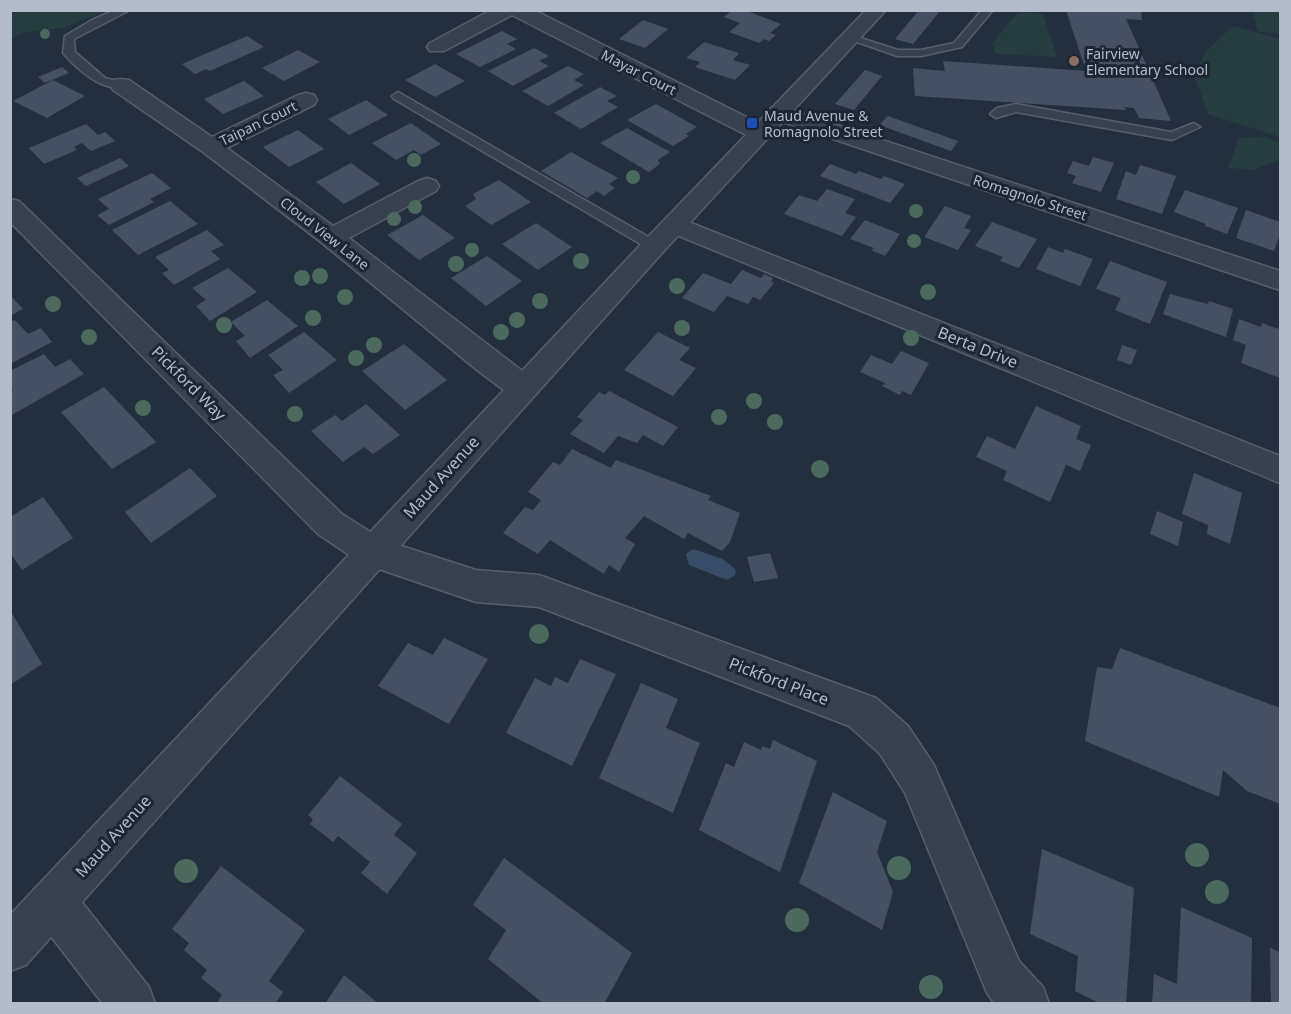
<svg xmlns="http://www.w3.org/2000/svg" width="1291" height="1014" font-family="'Noto Sans',sans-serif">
<rect width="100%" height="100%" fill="#242f3e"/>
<path fill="#263c3f" d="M11,10H107V11L62,28L24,33L11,39Z
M1252,11H1280V34L1258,31Z
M1022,12L1043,14L1057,57L996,54L992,44L1016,14Z
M1233,26L1280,39V137L1208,114L1195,78L1205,52Z
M1267,137L1280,143V160L1254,170L1228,168L1239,138Z"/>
<path fill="#394c67" d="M693,549L723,559L736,570L735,575L727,580L689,565L686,554Z"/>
<path fill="#455162" d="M733,10H744L781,24L770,33L776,35L769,41L764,39L759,43L729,32L740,23L724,17Z
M919,10H941L913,44L895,39Z
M1066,10H1141L1142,20L1126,19L1171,121L1139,118L1134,108L1124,107L1126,110L915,96L913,68L945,71L943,61L1086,71Z
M643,20L668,29L645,48L619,39Z
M502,31L517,39L507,44L516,49L480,67L456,54Z
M247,36L264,47L210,71L206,69L195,74L182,64Z
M704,42L739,53L733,60L750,65L735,80L695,67L700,62L686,58Z
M534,48L549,56L539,61L549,66L513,86L488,71Z
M298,50L320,62L284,81L262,68Z
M435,64L465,81L435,97L405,80Z
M568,66L584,74L574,80L584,85L548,106L522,91Z
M62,67L69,73L45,83L38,77Z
M865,70L882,76L854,110L835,104Z
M53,80L85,96L47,118L13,101Z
M244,81L264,96L223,114L204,99Z
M600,87L617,96L607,101L618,107L581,129L554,113Z
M366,100L388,115L349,135L328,119Z
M656,104L697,127L686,134L689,136L673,146L627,120Z
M888,116L958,141L951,151L879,125Z
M411,123L441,144L421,155L414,150L396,160L372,143Z
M86,124L98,135L105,132L115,141L91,151L82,143L74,147L77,150L44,164L29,148Z
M627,128L670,152L658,160L660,164L649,172L600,143Z
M298,130L324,149L289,167L263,147Z
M571,152L618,178L609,184L615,188L604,196L597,191L587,198L541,171Z
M1093,157L1114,163L1101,192L1072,183L1076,176L1067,173L1073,161L1089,166Z
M120,158L129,166L86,186L77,178Z
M351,163L380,184L344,204L316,182Z
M830,164L856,174L859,171L881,179L884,176L905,184L890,203L820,176Z
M1140,165L1176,176L1162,214L1116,199L1126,171L1136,175Z
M152,173L171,188L150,199L154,202L109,225L97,215L109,209L98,199Z
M499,180L531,202L491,225L465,206L476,199L473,194Z
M827,189L855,199L845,213L856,217L842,236L784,214L799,195L817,201Z
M1185,190L1238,208L1227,234L1205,226L1206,224L1174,212Z
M170,201L198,224L138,255L112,230Z
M945,206L971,216L964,228L971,230L958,250L924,237Z
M1246,210L1280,222V234L1274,251L1236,238Z
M423,215L455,238L419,260L387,235Z
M865,220L900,234L885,256L871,250L874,248L850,239Z
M992,222L1037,239L1019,268L1000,261L1003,257L975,246Z
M536,223L572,247L538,270L502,244Z
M207,230L224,245L211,251L220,259L174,285L162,273L169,270L155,257Z
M1048,247L1063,253L1065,249L1093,259L1080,286L1036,269Z
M487,256L522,281L486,306L451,278Z
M1110,261L1167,282L1150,324L1115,310L1121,298L1096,289Z
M228,268L257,292L210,321L196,306L206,300L192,288Z
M742,270L761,278L764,274L773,278L771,281L774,283L760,300L753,297L748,304L727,296L714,312L682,298L703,273L731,284Z
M1170,294L1208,304L1209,301L1233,309L1226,337L1163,314Z
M10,295L23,309L10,316Z
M267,300L298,326L250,358L236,341L245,336L231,322Z
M1239,319L1261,327L1262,323L1278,329L1280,324V378L1241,363L1246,345L1233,340Z
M15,320L28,334L41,328L52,342L10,364V322Z
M304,332L337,360L289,393L273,375L283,370L268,355Z
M658,332L690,348L679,360L696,368L673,396L624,370Z
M404,344L447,380L405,410L362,371Z
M1122,345L1137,350L1131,365L1117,360Z
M901,351L929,363L911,395L902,391L900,395L882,386L885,383L860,372L871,355L892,364Z
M44,354L55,367L70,359L84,374L10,416V393L13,391L10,387V371Z
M104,387L156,442L112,469L61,412Z
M609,391L678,427L663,446L643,435L637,443L618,436L604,453L570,434L583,420L577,417L599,392L605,395Z
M366,404L400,435L373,454L364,447L343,462L311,431L335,415L342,421Z
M1036,406L1081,426L1076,439L1091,445L1080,471L1066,465L1050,502L1003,480L1007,471L976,457L987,436L1015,449Z
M572,449L611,468L616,460L711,496L708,500L740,513L730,542L722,551L688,533L684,539L644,516L625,538L635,544L619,572L609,565L604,574L550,540L538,554L503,533L525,507L533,510L541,500L528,492L553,462L560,465Z
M190,468L217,496L151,543L125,512Z
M1194,473L1242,493L1230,544L1207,534L1208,525L1182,514Z
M43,497L73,538L22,570L10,553V517Z
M1157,511L1183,522L1178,546L1150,534Z
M770,553L778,578L754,582L747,557Z
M10,610L42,664L10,685Z
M444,638L488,659L449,724L378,686L408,643L433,655Z
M1120,648L1280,708V804L1247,791L1223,770L1219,797L1085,741L1097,667L1112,669Z
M580,659L616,674L572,766L506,733L535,678L551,686L555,677L568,683Z
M641,683L678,699L666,728L700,743L673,813L599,778Z
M773,740L817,761L780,872L699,830L726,763L734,767L744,742L761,750L762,746L770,749Z
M340,776L402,824L394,835L417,853L387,894L361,873L370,862L338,836L333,842L310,824L313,819L308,815Z
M833,792L887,821L877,852L893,892L882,930L799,883Z
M1042,849L1134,888L1126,1004H1101L1075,991L1078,956L1030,934Z
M504,858L632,953L604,1004H544L488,959L506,930L473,905Z
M221,866L305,930L269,981L283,992L275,1004H216L222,995L201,978L207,970L184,950L189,943L172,929Z
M1181,907L1252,938L1251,1004H1152L1154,974L1177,984Z
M1270,948L1280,952V1004H1271Z
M344,975L379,1004H325Z"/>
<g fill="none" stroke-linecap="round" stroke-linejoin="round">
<defs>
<path id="service" d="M115,10H130L74,39L75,52L105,78L125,83V87C102,92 77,69 63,53L65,36L92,20Z
M982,10H993L962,47L921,56H897L846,38L851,35L898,50H921L954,43Z
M398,92L659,243L661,246L659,249H649L394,99L392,96Z
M1016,104L1171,132L1194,123L1200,127L1172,140L1016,112L996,118L990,114L997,108Z"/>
<path id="minor" d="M491,10H534L768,128L771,133L768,138L760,140L752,138L512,15L444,51H430L427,47L430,43Z
M121,79L129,80L212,137L298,95L306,93L314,95L317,100L314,105L227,148L333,226L418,181L427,178L436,181L439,186L436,191L349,238L534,380L538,388L534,396L523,399L512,396L477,370L322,243L203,152L113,90L110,85L113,80Z
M779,106L1280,271V290L771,118L768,113L771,108Z
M10,199L19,201L342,514L383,540L476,570L539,575L876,698L908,726L934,765L1019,961L1043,987L1049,1004H995L987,993L905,793L880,754L849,726L539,607L476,602L373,567L361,563L318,534L10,222Z
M676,217L1280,456V483L667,231L663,225L667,219Z
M53,880L69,886L149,987L155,1004H103L37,918L31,902L37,886Z"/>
<path id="tertiary" d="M866,10H886L663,252L26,965L10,971V915L645,240Z"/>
</defs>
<use href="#service" stroke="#565f6c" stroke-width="3"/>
<use href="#minor" stroke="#565f6c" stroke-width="3"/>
<use href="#tertiary" stroke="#565f6c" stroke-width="3"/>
<use href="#service" fill="#38414e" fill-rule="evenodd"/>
<use href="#minor" fill="#38414e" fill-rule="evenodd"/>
<use href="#tertiary" fill="#38414e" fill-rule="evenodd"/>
</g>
<g fill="#4b6a5d">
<circle cx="45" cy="34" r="5"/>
<circle cx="414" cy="160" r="7"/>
<circle cx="633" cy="177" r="7"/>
<circle cx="415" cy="207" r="7"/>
<circle cx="916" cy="211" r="7"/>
<circle cx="394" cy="219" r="7"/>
<circle cx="914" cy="241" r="7"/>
<circle cx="472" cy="250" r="7"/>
<circle cx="581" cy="261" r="8"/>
<circle cx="456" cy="264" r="8"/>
<circle cx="320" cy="276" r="8"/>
<circle cx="302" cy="278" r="8"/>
<circle cx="677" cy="286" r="8"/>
<circle cx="928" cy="292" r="8"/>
<circle cx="345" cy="297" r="8"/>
<circle cx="540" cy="301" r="8"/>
<circle cx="53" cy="304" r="8"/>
<circle cx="313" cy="318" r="8"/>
<circle cx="517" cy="320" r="8"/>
<circle cx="224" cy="325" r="8"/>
<circle cx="682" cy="328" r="8"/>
<circle cx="501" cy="332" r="8"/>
<circle cx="89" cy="337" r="8"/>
<circle cx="911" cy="338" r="8"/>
<circle cx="374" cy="345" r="8"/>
<circle cx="356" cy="358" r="8"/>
<circle cx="754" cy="401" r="8"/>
<circle cx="143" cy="408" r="8"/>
<circle cx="295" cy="414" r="8"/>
<circle cx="719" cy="417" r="8"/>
<circle cx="775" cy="422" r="8"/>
<circle cx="820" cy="469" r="9"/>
<circle cx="539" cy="634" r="10"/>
<circle cx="1197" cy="855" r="12"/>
<circle cx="899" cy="868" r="12"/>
<circle cx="186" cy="871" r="12"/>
<circle cx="1217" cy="892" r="12"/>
<circle cx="797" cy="920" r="12"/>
<circle cx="931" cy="987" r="12"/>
</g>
<circle fill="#8d6e63" stroke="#1d2633" stroke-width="2" cx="1074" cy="61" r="6"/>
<rect fill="#1a4fb4" stroke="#1d2633" stroke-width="2" x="746" y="117" width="12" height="12" rx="3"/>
<g text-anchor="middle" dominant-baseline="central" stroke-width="6" stroke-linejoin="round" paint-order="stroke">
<g font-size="14" fill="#b4bcc9" stroke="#1d2633" text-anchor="start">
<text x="1086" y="53">Fairview<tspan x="1086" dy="16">Elementary School</tspan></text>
<text x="764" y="115">Maud Avenue &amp;<tspan x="764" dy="16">Romagnolo Street</tspan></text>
</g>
<g font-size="14" fill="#b4bcc9" stroke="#1d2633">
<text transform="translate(639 72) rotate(27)">Mayar Court</text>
<text transform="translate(258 123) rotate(-26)">Taipan Court</text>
<text transform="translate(1030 197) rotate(18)">Romagnolo Street</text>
<text transform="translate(325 233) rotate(38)">Cloud View Lane</text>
</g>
<g font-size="16" fill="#b4bcc9" stroke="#1d2633">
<text transform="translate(978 347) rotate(22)">Berta Drive</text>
<text transform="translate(189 383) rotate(45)">Pickford Way</text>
<text transform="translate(441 477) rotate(-48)">Maud Avenue</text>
<text transform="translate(779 681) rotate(21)">Pickford Place</text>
<text transform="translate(113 836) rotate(-48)">Maud Avenue</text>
</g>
</g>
<rect width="1291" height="1014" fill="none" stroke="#b4bcc9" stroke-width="24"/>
</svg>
